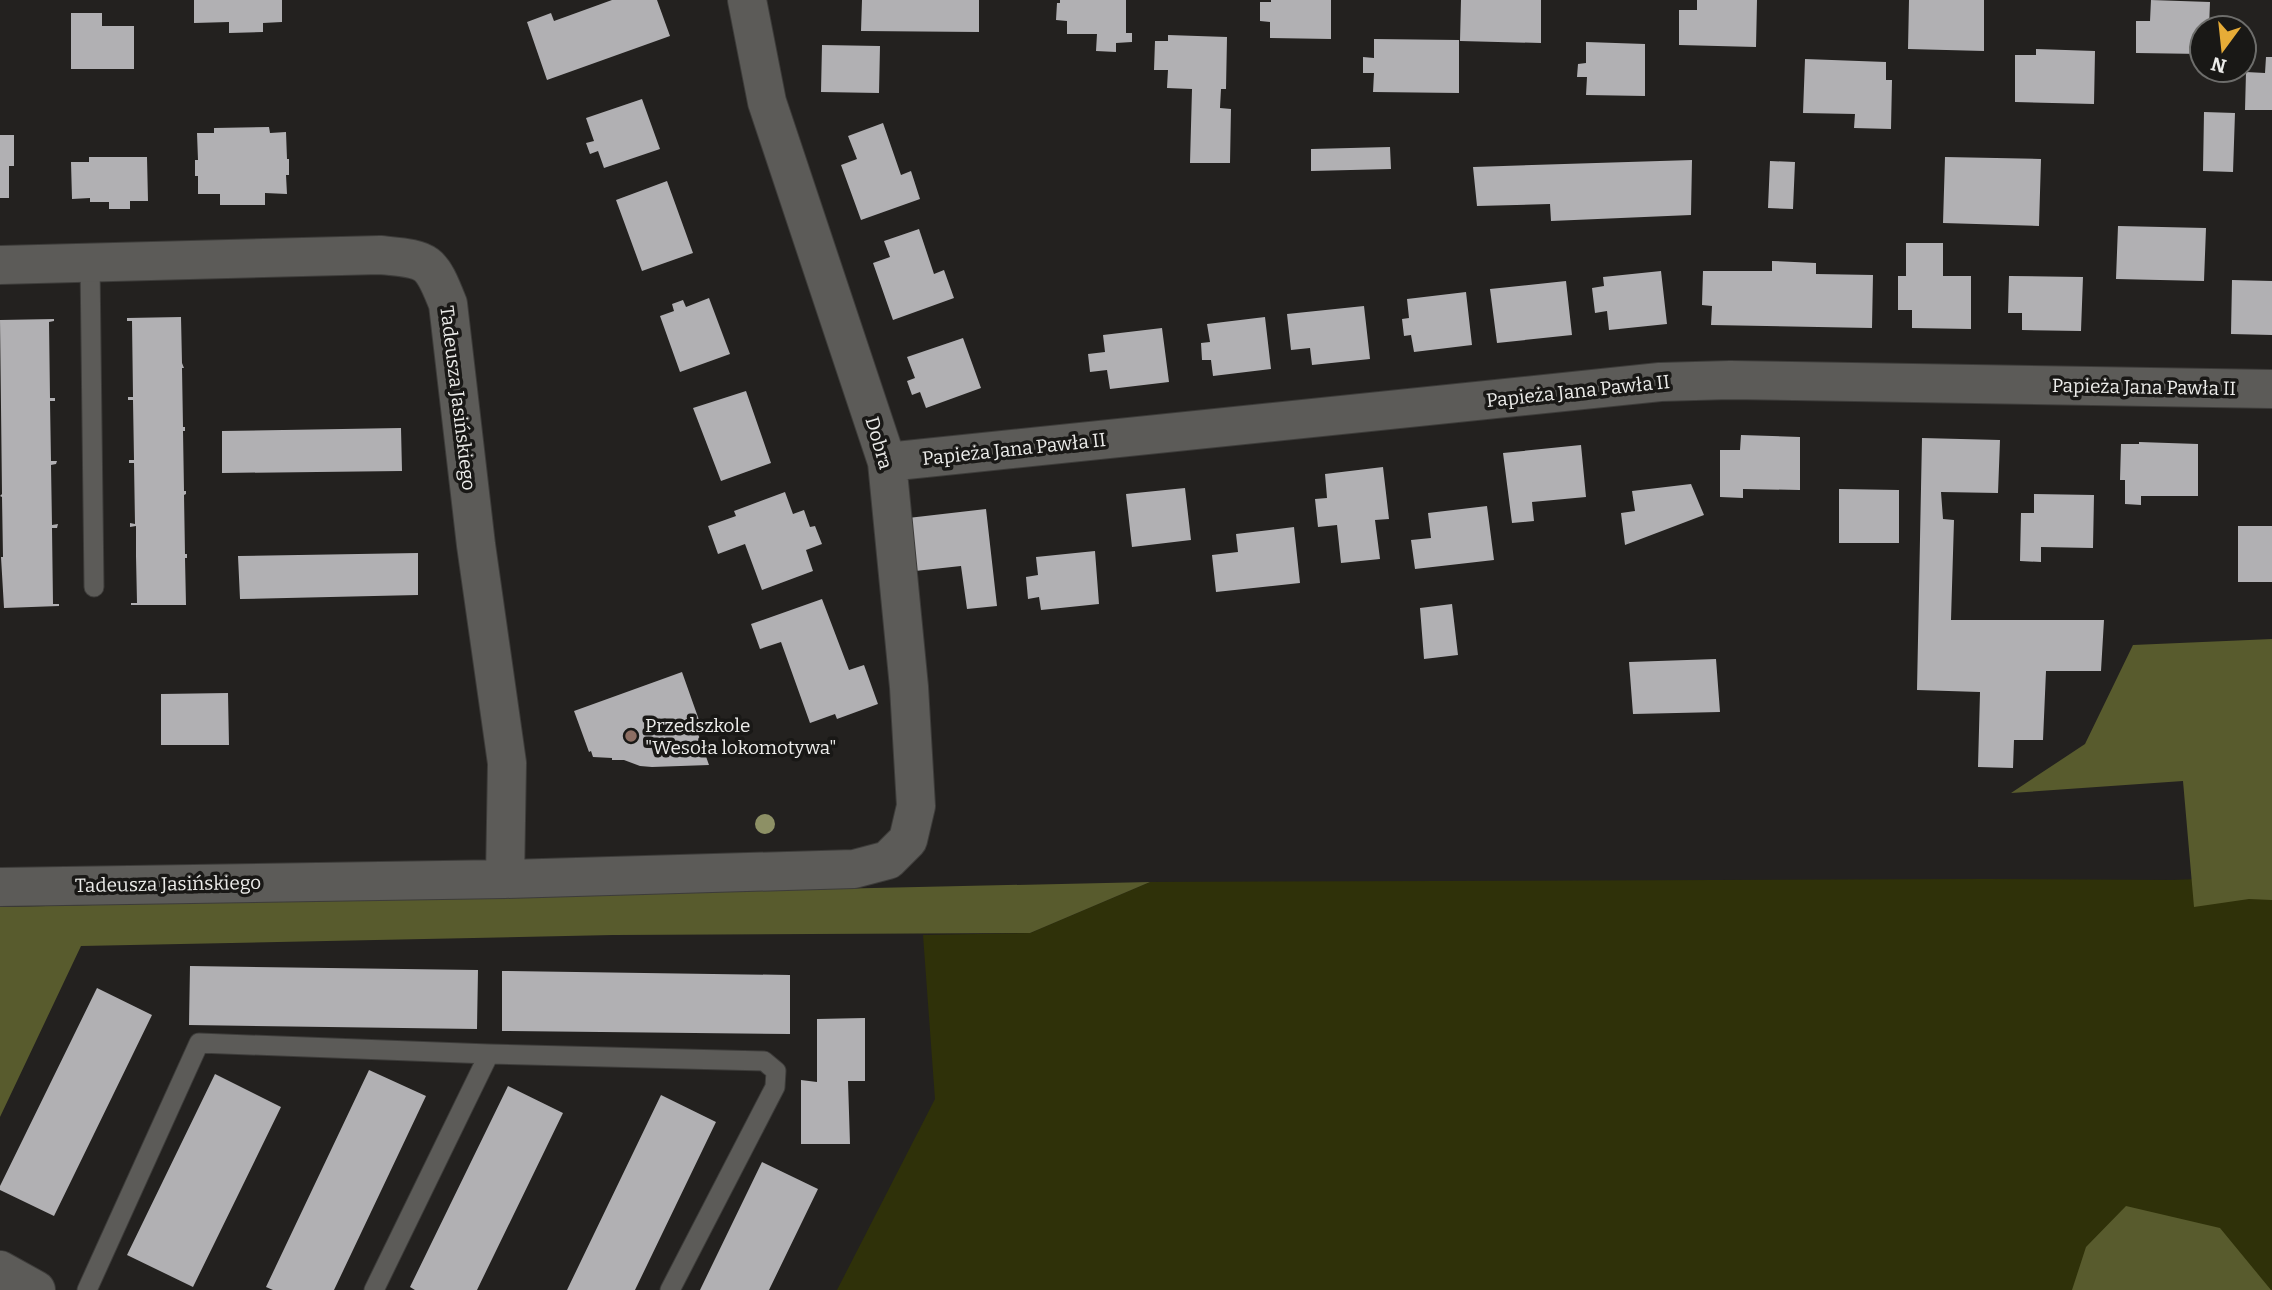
<svg xmlns="http://www.w3.org/2000/svg" width="2272" height="1290" font-family="Bitter,serif">
<rect width="100%" height="100%" fill="#23211f"/>
<path fill="#2f3109" d="M2225,878L2272,880V1290H837L935,1099L923,935L1030,933L1150,882L1986,879L2172,880Z"/>
<path fill="#585b2d" d="M2272,639V900L2249,899L2194,907L2183,781L2011,793L2085,744L2133,645Z
M1150,882L1030,933L613,935L81,946L0,1117V907Z
M2126,1206L2220,1228L2271,1290H2072L2086,1247Z"/>
<path fill="#b1b0b3" d="M194,0H282V22L263,23V32L229,33V22L194,23Z
M612,0H657L670,36L547,80L527,22L551,13L554,21Z
M862,0H979V32L861,31Z
M1060,0H1126V33H1132V42L1116,43V52L1096,51L1097,34H1067V21L1056,20L1057,3H1060Z
M1271,0H1331V39L1270,38V22L1260,21V2H1271Z
M1461,0H1541V43L1460,41Z
M1697,0H1757L1756,47L1679,45V10H1697Z
M1909,0H1984V51L1908,49Z
M2151,0L2210,2L2209,28H2202V54L2136,53V21H2150Z
M71,13H102V26H134V69H71Z
M1168,35L1227,37L1226,89H1221L1220,108L1231,109L1230,163H1190L1192,89L1167,88L1168,70H1154L1155,41H1168Z
M1374,39L1459,40V93L1373,92L1374,73H1363V57L1374,58Z
M1586,42L1645,44V96L1586,95L1587,77H1577L1578,64L1586,63Z
M822,45L880,46L879,93L821,92Z
M2036,49L2095,51L2094,104L2015,102V55H2036Z
M2266,57H2272V110H2245L2246,72L2265,73Z
M1805,59L1886,62V80H1892L1891,129L1854,128L1855,114L1803,113Z
M642,99L660,149L604,168L598,151L590,154L586,143L594,141L586,118Z
M2204,112L2235,113L2233,172L2203,171Z
M883,123L901,175L911,171L920,199L861,220L841,165L857,159L848,136Z
M269,127L270,133L286,132L287,159H289V175H286L287,194L265,193V205H220V194H198V176H195V160H198L197,133H214V128Z
M0,135H14V166H9V198H0Z
M1390,147L1391,169L1311,171V149Z
M89,157H147L148,201H130V209H109V202H90V198L72,199L71,162H89Z
M1945,157L2041,159L2039,226L1943,223Z
M1692,160L1691,215L1551,221L1550,204L1477,206L1473,167Z
M1770,161L1795,162L1793,209L1768,208Z
M667,181L693,253L642,271L616,200Z
M2118,226L2206,228L2204,281L2116,279Z
M919,229L934,274L944,270L954,298L893,320L873,263L890,257L884,241Z
M1906,243H1943V276H1971V329L1912,328V310H1898V276H1906Z
M1772,261L1816,263V274L1873,275L1872,328L1711,325L1712,306L1702,305L1703,271H1772Z
M1661,271L1667,324L1609,330L1607,311L1595,313L1592,288L1604,286L1603,277Z
M2009,276L2083,277L2081,331L2022,330V313H2008Z
M2232,280L2272,281V335L2231,334Z
M1566,281L1572,335L1497,343L1490,289Z
M1466,292L1472,345L1414,352L1411,335L1404,336L1402,319L1409,318L1407,299Z
M709,298L730,354L680,372L660,316L674,311L672,304L683,300L686,307Z
M1364,306L1370,359L1312,365L1310,348L1291,350L1287,314Z
M181,317L182,363L184,368H182L183,427H185V431H183L184,491H186V494L184,495L185,554H187V558H185L186,605H131V603H137L136,556V526L130,527V523L135,524L134,463H129V460H134L133,400H128V397H133L132,321H127V318Z
M1265,317L1271,369L1213,376L1211,360H1202L1201,343L1210,342L1207,324Z
M54,319V321L49,322L50,398H55V401H50L51,461H57L56,464L51,465L52,525L58,524L57,528H52L53,604H59V606L4,608L1,557H3L2,497L0,496L2,494L0,320Z
M1162,328L1169,382L1110,389L1107,370L1090,372L1088,354L1105,352L1103,335Z
M963,338L981,388L926,408L920,392L912,395L907,381L915,378L907,357Z
M746,391L771,463L721,481L693,408Z
M401,428L402,471L222,473V431Z
M1741,435L1800,437V490L1743,489V498L1720,497V450H1740Z
M1922,438L2000,440L1998,493L1941,492L1943,519L1954,520L1951,620H2104L2101,671H2046L2043,740H2014L2013,768L1978,767L1980,692L1917,690Z
M2139,442L2198,444V496H2141V505L2125,504V480H2120L2121,444H2139Z
M1581,445L1586,497L1532,502L1534,521L1512,523L1503,453Z
M1383,467L1389,519L1375,520L1380,559L1341,563L1337,525L1318,527L1315,499L1327,498L1325,474Z
M1691,484L1704,515L1625,545L1621,513L1635,511L1632,491Z
M1185,488L1191,540L1132,547L1126,494Z
M1839,489L1899,490V543H1839Z
M785,492L793,514L804,510L810,527L815,526L822,544L806,550L813,571L762,590L745,544L718,554L708,526L736,516L734,511Z
M2034,494L2094,495L2093,548L2041,547V562L2020,561L2021,513H2034Z
M1487,506L1494,560L1415,569L1411,540L1431,538L1428,513Z
M986,509L997,606L967,609L961,566L915,571L908,518Z
M2238,526H2272V582H2238Z
M1294,527L1300,583L1216,592L1212,555L1238,552L1236,534Z
M1095,551L1099,604L1041,610L1039,597L1028,599L1026,577L1038,575L1036,557Z
M418,553V595L240,599L238,556Z
M822,599L849,670L864,665L878,704L837,719L835,714L810,723L781,642L760,649L751,624Z
M1452,604L1458,655L1424,659L1420,608Z
M1716,659L1720,712L1633,714L1629,662Z
M682,672L699,720L694,722L709,765L652,767L640,766L624,760H612V758L593,757L591,751L589,752L574,711Z
M228,693L229,745H161V694Z
M190,966L478,970L477,1029L189,1025Z
M502,971L790,975V1034L502,1031Z
M97,988L152,1015L54,1216L0,1190V1186Z
M865,1018V1081H848L850,1144H801V1080L817,1082V1019Z
M369,1070L426,1096L334,1290H273L266,1287Z
M215,1074L281,1107L193,1287L127,1255Z
M508,1086L563,1113L477,1290H415L410,1287Z
M661,1095L716,1122L635,1290H567Z
M762,1162L818,1189L769,1290H700Z"/>
<g fill="none" stroke-linecap="round" stroke-linejoin="round">
<defs>
<path id="service" d="M90,263L94,587
M87,1290L199,1043L489,1054L764,1061L776,1071L775,1087L670,1290
M374,1290L489,1054"/>
<path id="minor" d="M0,265L380,255C428,260 430,258 448,304L476,545L507,763L505,879
M887,462L1660,382L1730,380L2272,389
M0,887L505,879L854,869L888,860L908,840L916,806L909,687L887,462L767,102L747,0
M0,1270L36,1290"/>
</defs>
<use href="#service" stroke="#3d3c3a" stroke-width="21"/>
<use href="#minor" stroke="#3d3c3a" stroke-width="40"/>
<use href="#service" stroke="#5c5b58" stroke-width="19"/>
<use href="#minor" stroke="#5c5b58" stroke-width="38"/>
</g>
<circle fill="#8d9065" cx="765" cy="824" r="10"/>
<circle fill="#8d6e63" stroke="#191816" stroke-width="2.5" cx="631" cy="736" r="7"/>
<g text-anchor="middle" dominant-baseline="central" stroke-width="7" stroke-linejoin="round" paint-order="stroke">
<g font-size="19" fill="#ececea" stroke="#191816">
<text transform="translate(2144 387) rotate(1)">Papieża Jana Pawła II</text>
<text transform="translate(1578 391) rotate(-6)">Papieża Jana Pawła II</text>
<text transform="translate(458 398) rotate(83)">Tadeusza Jasińskiego</text>
<text transform="translate(879 443) rotate(74)">Dobra</text>
<text transform="translate(1014 449) rotate(-6)">Papieża Jana Pawła II</text>
<text transform="translate(168 884) rotate(-1)">Tadeusza Jasińskiego</text>
</g>
<g font-size="19" fill="#ececea" stroke="#191816" text-anchor="start">
<text x="645" y="725">Przedszkole<tspan x="645" dy="22">"Wesoła lokomotywa"</tspan></text>
</g>
</g>
<g transform="translate(2223 49) rotate(195)"><circle r="33" fill="#191816" stroke="#6d6d6b" stroke-width="2"/>
<path d="M0-5L12 26L0 18L-12 26Z" fill="#e7ac37"/>
<text y="-10" font-size="19" font-weight="bold" text-anchor="middle" fill="#ececea">N</text>
</g>
</svg>
